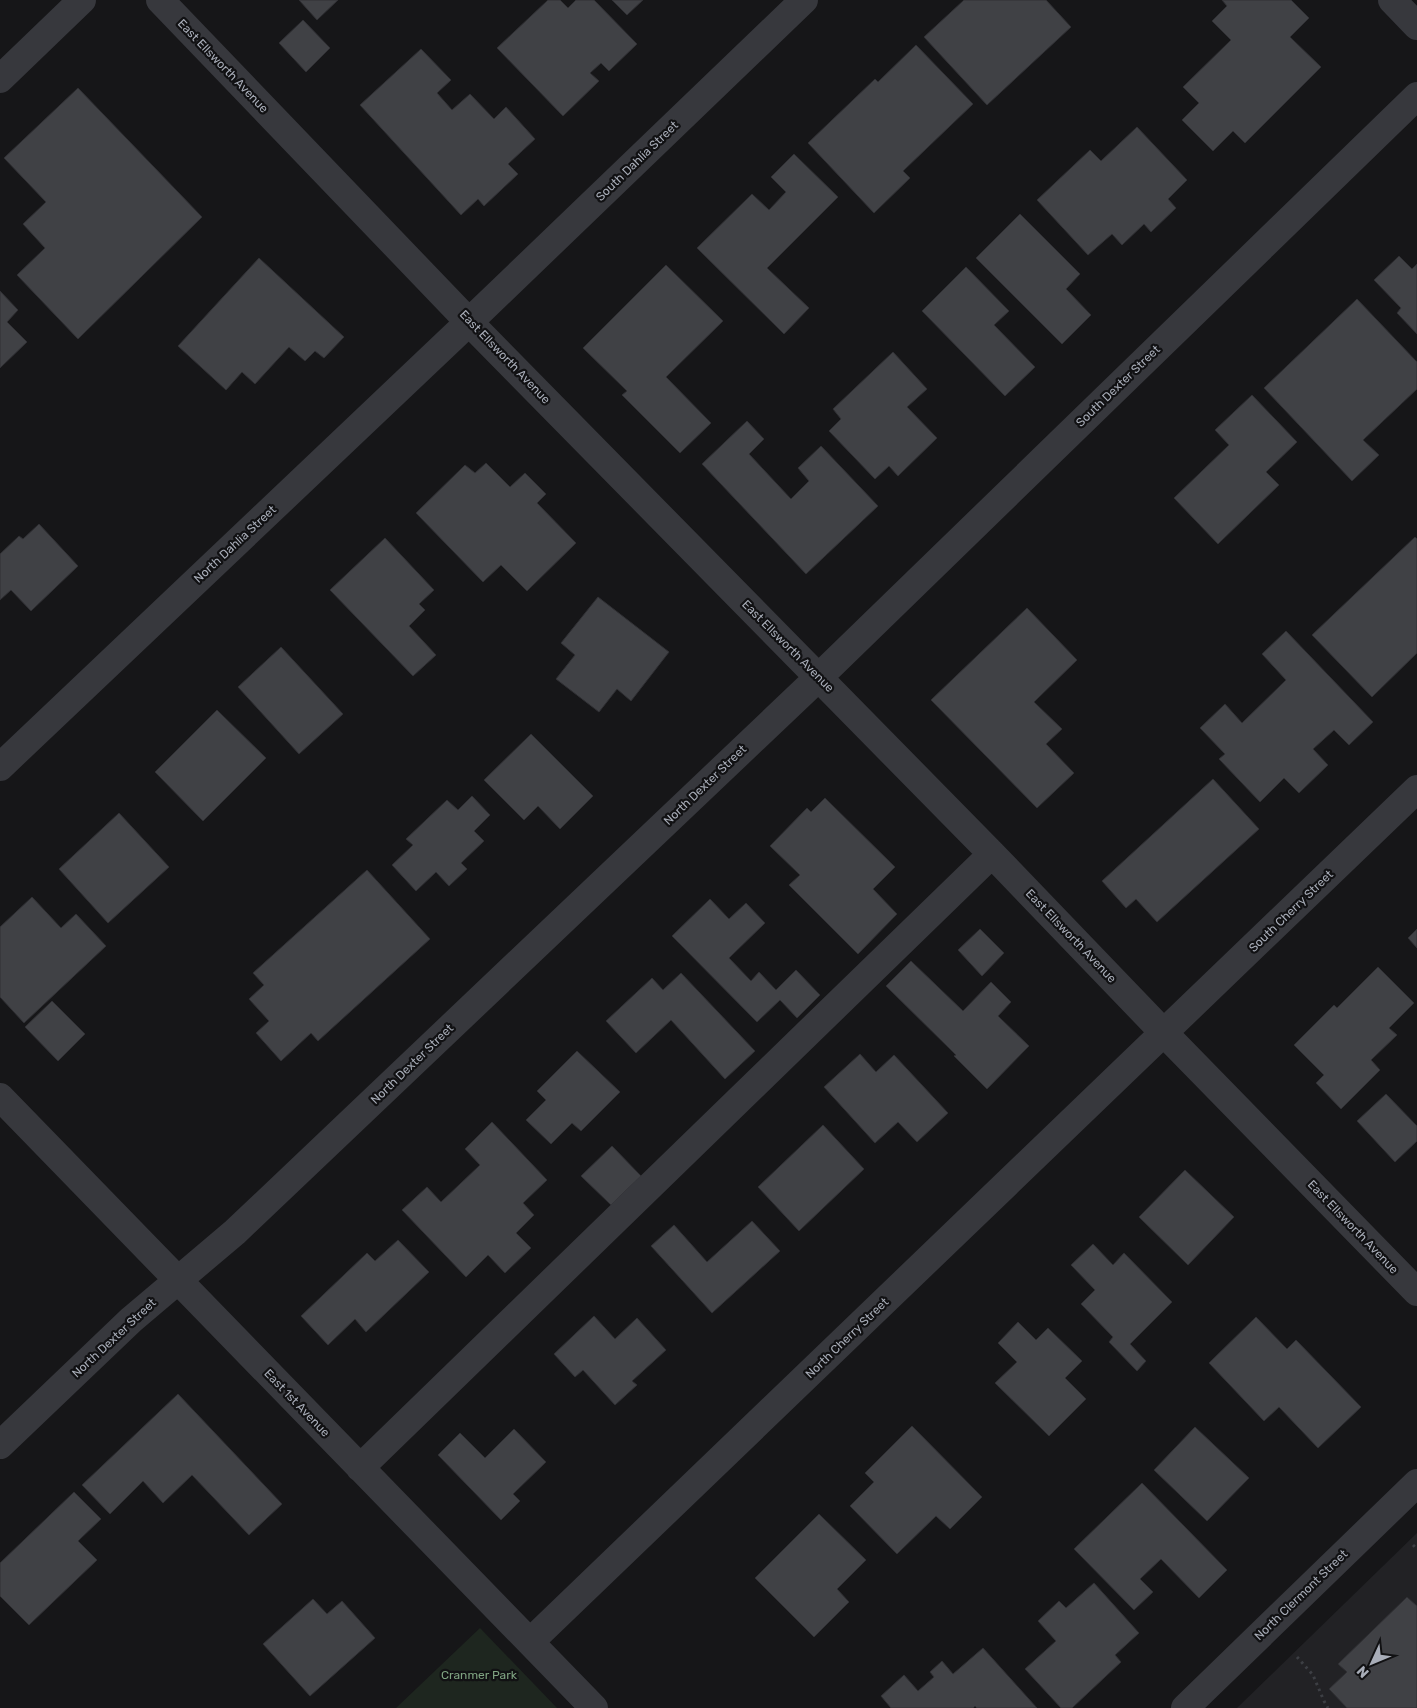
<svg xmlns="http://www.w3.org/2000/svg" width="1417" height="1708" font-family="Rubik,sans-serif">
<rect width="100%" height="100%" fill="#161618"/>
<path fill="#222225" d="M1417,1533V1708H1237Z"/>
<path fill="#1e261f" d="M480,1628L557,1708H396Z"/>
<path fill="#404145" stroke="#303034" d="M299,0H338L317,20Z
M548,0H560L568,8L576,0H594L637,44L609,71L601,63L590,73L599,81L563,116L497,48Z
M612,0H643L627,15Z
M964,0H1046L1071,27L987,105L924,37Z
M1222,0H1291L1309,18L1290,37L1321,67L1245,143L1233,131L1213,151L1182,120L1199,103L1183,87L1231,40L1212,21L1227,6Z
M303,20L330,48L306,72L279,43Z
M916,45L973,104L903,171L910,178L874,213L808,143L875,79L878,82Z
M421,49L451,80L437,93L452,110L470,94L494,119L506,107L535,139L508,164L518,174L484,206L478,199L461,215L360,105Z
M78,88L202,217L78,339L17,275L45,248L23,224L46,202L4,158Z
M1137,127L1187,180L1168,199L1176,208L1151,232L1144,224L1122,245L1112,234L1088,255L1037,200L1090,150L1101,161Z
M794,154L838,197L767,268L809,308L784,334L697,248L752,194L769,210L786,192L771,177Z
M1020,214L1080,274L1066,289L1091,315L1062,344L976,258Z
M1399,256L1412,269L1417,264V334L1397,313L1401,308L1374,280Z
M259,258L344,337L324,358L315,351L305,361L289,347L255,384L242,372L226,390L178,346Z
M666,265L723,321L666,377L711,423L680,453L622,395L627,391L583,348Z
M966,267L1009,311L994,325L1035,367L1005,396L922,311Z
M0,291L18,310L7,322L27,342L0,368Z
M1357,299L1417,362V389L1363,440L1379,455L1352,481L1264,388Z
M893,352L927,389L907,407L937,438L898,476L889,466L875,479L829,431L841,419L833,409Z
M1252,395L1297,442L1266,472L1279,485L1218,544L1174,498L1229,445L1215,430Z
M747,421L764,439L749,454L791,499L809,481L798,468L821,446L878,506L806,574L702,464Z
M486,463L510,487L525,473L546,494L537,503L576,543L527,591L501,565L483,582L416,513L465,465L475,473Z
M39,524L78,566L31,611L11,590L0,600V554L19,536L23,539Z
M1415,537L1417,539V653L1372,697L1312,635Z
M385,538L434,590L419,604L425,610L409,626L436,655L413,676L330,590Z
M598,597L669,652L631,701L617,689L599,712L556,679L575,655L561,643Z
M1027,608L1077,660L1034,702L1062,729L1046,744L1074,773L1037,808L931,700Z
M1286,631L1373,722L1349,745L1334,730L1313,749L1328,765L1299,793L1284,778L1260,802L1219,759L1225,754L1200,728L1225,704L1242,723L1286,680L1262,654Z
M281,647L343,714L299,754L238,687Z
M217,710L266,758L203,821L155,772Z
M531,734L593,796L560,829L538,806L524,820L484,780Z
M1213,779L1259,829L1157,922L1136,899L1126,908L1102,881Z
M472,796L490,815L474,831L484,841L461,863L467,869L449,886L436,872L416,891L392,865L413,845L406,839L447,800L458,810Z
M825,798L895,867L873,889L897,914L858,954L789,885L800,875L770,846L807,808L811,812Z
M119,813L169,867L108,923L59,869Z
M367,870L430,939L318,1041L311,1033L281,1061L256,1033L269,1021L249,999L264,985L253,973Z
M32,897L61,928L76,914L106,946L24,1023L0,997V927Z
M710,899L729,919L746,903L765,923L729,958L751,981L759,972L776,990L796,970L820,995L797,1018L780,1000L757,1022L672,936Z
M980,929L1004,953L982,976L958,950Z
M1417,929V948L1408,938Z
M911,961L963,1011L991,982L1011,1002L998,1016L1029,1046L987,1089L954,1056L956,1055L886,986Z
M1378,967L1414,1003L1389,1028L1397,1035L1371,1060L1380,1070L1341,1109L1316,1083L1324,1075L1294,1045L1334,1005L1337,1008Z
M681,973L755,1051L725,1079L671,1020L636,1053L606,1021L652,978L663,990Z
M52,1001L85,1034L58,1061L25,1027Z
M577,1051L620,1092L581,1131L572,1123L551,1144L526,1120L546,1100L537,1091Z
M860,1054L876,1072L894,1055L948,1113L917,1142L898,1122L875,1143L824,1087Z
M1386,1094L1417,1126V1141L1395,1162L1357,1121Z
M492,1122L547,1180L523,1203L534,1215L516,1233L531,1248L505,1273L488,1255L466,1277L402,1210L427,1187L441,1202L480,1165L465,1149Z
M823,1125L864,1169L799,1231L758,1187Z
M612,1146L641,1176L611,1205L581,1176Z
M1185,1170L1234,1217L1188,1265L1139,1217Z
M752,1221L780,1251L712,1313L651,1246L674,1225L707,1262Z
M398,1240L429,1272L366,1332L355,1319L328,1345L301,1316L367,1253L375,1261Z
M1093,1244L1113,1265L1124,1253L1172,1302L1130,1344L1146,1361L1137,1371L1109,1342L1113,1337L1081,1304L1095,1290L1071,1265Z
M594,1316L615,1339L637,1318L666,1350L632,1381L637,1385L615,1405L583,1370L575,1377L554,1354Z
M1256,1317L1287,1349L1296,1340L1361,1407L1318,1448L1279,1407L1264,1421L1209,1363Z
M1018,1322L1036,1340L1048,1328L1082,1361L1065,1378L1086,1399L1049,1436L995,1383L1017,1362L998,1343Z
M178,1394L282,1504L249,1535L192,1475L163,1503L143,1481L110,1514L82,1485Z
M912,1426L982,1497L950,1529L936,1516L897,1554L850,1506L874,1482L865,1473Z
M1195,1427L1249,1478L1207,1521L1154,1470Z
M514,1429L546,1462L513,1494L520,1501L501,1520L438,1455L460,1433L485,1458Z
M1142,1483L1227,1570L1199,1598L1161,1559L1140,1579L1153,1592L1134,1610L1074,1549Z
M74,1492L101,1519L78,1541L97,1560L29,1625L0,1596V1563Z
M819,1514L866,1560L837,1589L849,1602L814,1637L755,1578Z
M1094,1583L1139,1633L1115,1655L1121,1662L1072,1708H1061L1025,1669L1056,1641L1038,1621L1059,1601L1066,1608Z
M1407,1597L1417,1606V1708H1347L1329,1689L1347,1672L1338,1664Z
M313,1599L327,1614L342,1601L375,1638L310,1696L263,1644Z
M983,1648L1037,1708H977L975,1706L973,1708H891L881,1696L904,1675L918,1691L934,1677L930,1672L942,1661L953,1674Z"/>
<g fill="none" stroke-linecap="round" stroke-linejoin="round">
<path stroke="#3d3f44" stroke-width="3" stroke-dasharray="2.5 4" stroke-linecap="butt" d="M1413,1545L1417,1549
M1297,1657L1313,1675L1324,1701L1328,1708"/>
<path stroke="#37383d" stroke-width="28" d="M160,0L469,322L992,854L1164,1033L1417,1292
M1392,0L1417,26
M0,79L82,0
M0,767L469,322L804,0
M0,1097L594,1708
M0,1445L131,1320L235,1232L819,677L1417,96
M360,1468L992,854
M530,1642L1417,789
M1185,1708L1417,1483"/>
</g>
<g text-anchor="middle" dominant-baseline="central" stroke-width="4.5" stroke-linejoin="round" paint-order="stroke">
<g font-size="12" fill="#a8adb8" stroke="#111113">
<text transform="translate(223 66) rotate(46)">East Ellsworth Avenue</text>
<text transform="translate(637 161) rotate(-44)">South Dahlia Street</text>
<text transform="translate(505 357) rotate(46)">East Ellsworth Avenue</text>
<text transform="translate(1118 386) rotate(-44)">South Dexter Street</text>
<text transform="translate(235 544) rotate(-43)">North Dahlia Street</text>
<text transform="translate(788 646) rotate(45)">East Ellsworth Avenue</text>
<text transform="translate(705 785) rotate(-44)">North Dexter Street</text>
<text transform="translate(1291 911) rotate(-44)">South Cherry Street</text>
<text transform="translate(1071 936) rotate(46)">East Ellsworth Avenue</text>
<text transform="translate(412 1064) rotate(-44)">North Dexter Street</text>
<text transform="translate(1353 1227) rotate(46)">East Ellsworth Avenue</text>
<text transform="translate(114 1338) rotate(-43)">North Dexter Street</text>
<text transform="translate(847 1338) rotate(-44)">North Cherry Street</text>
<text transform="translate(297 1403) rotate(46)">East 1st Avenue</text>
<text transform="translate(1301 1595) rotate(-44)">North Clermont Street</text>
</g>
<g font-size="12" fill="#7fa381" stroke="#111113">
<text x="479" y="1675">Cranmer Park</text>
</g>
</g>
<g transform="translate(1372 1663) rotate(226)" stroke="#111113" stroke-width="4" paint-order="stroke">
<path d="M0-4L9 19L0 12L-9 19Z" fill="#a8adb8"/>
<text y="-8" font-size="14" font-weight="bold" text-anchor="middle" fill="#a8adb8">N</text>
</g>
</svg>
